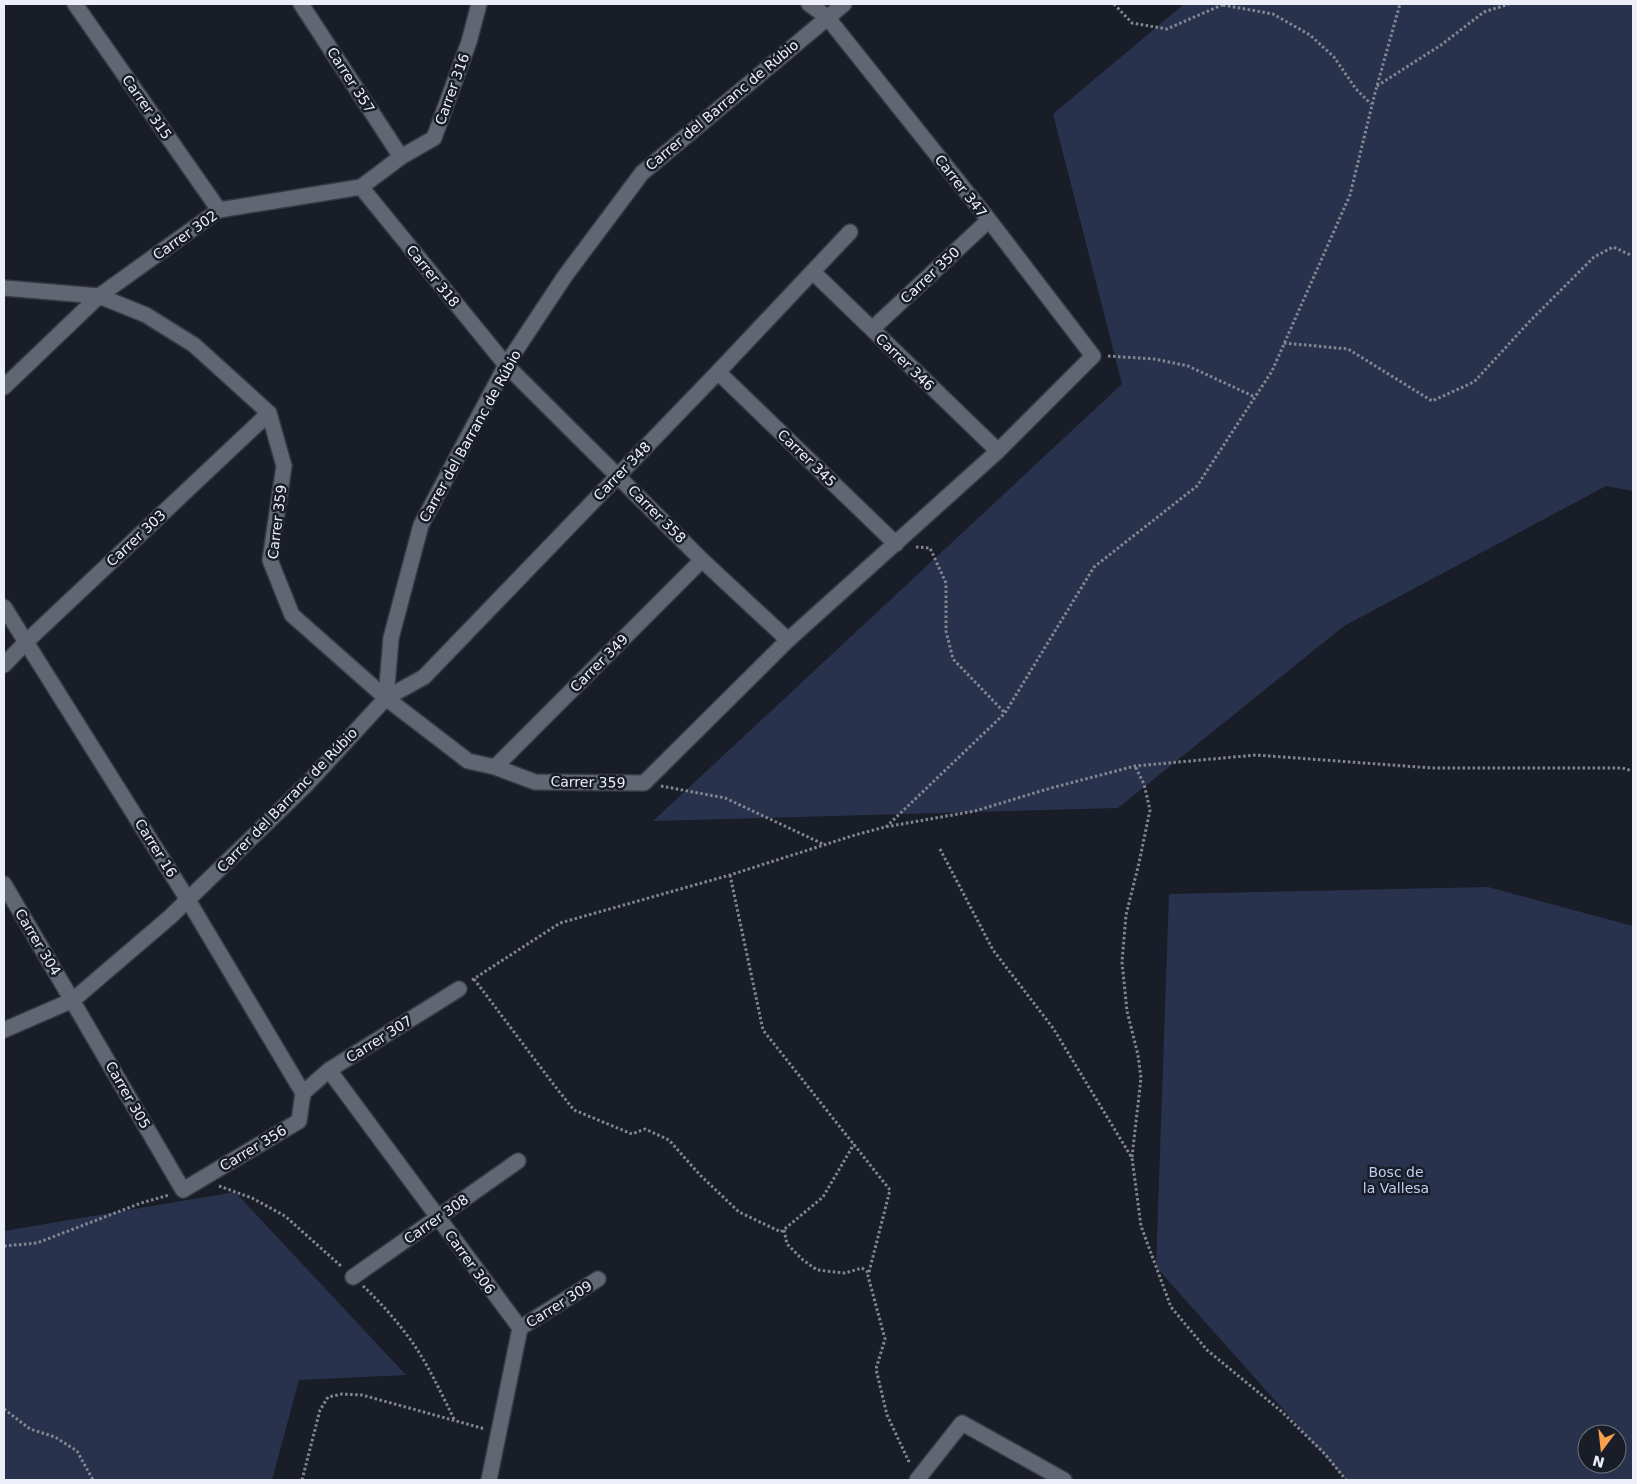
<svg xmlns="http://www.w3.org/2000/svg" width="1637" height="1484" font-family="'DejaVu Sans',sans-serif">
<rect width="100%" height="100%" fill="#191d28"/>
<path fill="#29324d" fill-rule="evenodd" d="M1184,4H1633V491L1606,486L1344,626L1118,808L653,821L1122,384L1053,114Z
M1488,887L1633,926V1480H1346L1156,1267L1169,894ZM1587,1434H1617V1464H1587Z
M235,1192L406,1375L299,1380L272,1480H4V1231Z"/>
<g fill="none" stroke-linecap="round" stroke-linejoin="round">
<defs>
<path id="street" d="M75,4L219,210
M301,4L401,157
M361,187L506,365L702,560L788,640
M813,272L998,451
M4,288L99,296L146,315L194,345L269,413L284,466L270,560L292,615L386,698L468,761L495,767L535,782L644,783L788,640L998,451L1093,356L989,220L827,17L809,4
M872,329L989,220
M718,372L896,544
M4,387L99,296L219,210L361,187L401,157L434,138L469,42L479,4
M4,607L188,900L303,1093
M4,665L26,642L269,413
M386,698L424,677L718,372L850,232
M495,767L702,560
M4,884L183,1190L299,1121L303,1093
M4,1030L73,1000L170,917L308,783L386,698L391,638L421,525L506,365L565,276L642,173L844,4
M329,1070L520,1328L489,1480
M303,1093L329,1070L459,989
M353,1277L518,1161
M520,1328L598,1279
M917,1480L962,1423L1064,1480"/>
</defs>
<use href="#street" stroke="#383a43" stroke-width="18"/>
<path stroke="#838690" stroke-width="3" stroke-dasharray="2.5 2.5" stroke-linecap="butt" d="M1114,4L1132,23L1167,29L1224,4
M1223,5L1273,14L1310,35L1334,57L1356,89L1371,104
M1377,86L1441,45L1484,12L1509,4
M1284,343L1348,349L1432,401L1474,382L1530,321L1594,257L1613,247L1633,256
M1108,356L1154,359L1188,366L1255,397
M916,547L930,548L946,583V631L953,659L1005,713
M661,786L725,798L823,844
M886,827L1005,713L1094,567L1197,486L1272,371L1350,195L1375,93L1400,4
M940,849L993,950L1053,1028L1132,1158L1141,1226L1171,1307L1207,1350L1281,1411L1325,1454L1346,1480
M730,875L763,1030L890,1190L868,1276L885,1339L876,1369L887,1415L910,1464
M474,979L554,1085L574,1110L632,1134L645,1129L669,1140L700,1175L739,1212L781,1232L823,1197L854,1144
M472,980L560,923L730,875L855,835L885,827L975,811L1051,788L1135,766L1256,755L1432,768H1622L1633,771
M1132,1157L1141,1078L1138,1055L1127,1011L1122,962L1126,915L1139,863L1150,810L1144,784L1135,766
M219,1186L252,1198L285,1216L342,1267
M784,1230L787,1244L803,1260L817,1270L845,1273L862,1268L869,1273
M4,1246L37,1243L141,1203L169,1195
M363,1286C380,1302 396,1320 410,1339C428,1364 441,1393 455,1421
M4,1409L30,1429L55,1437L77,1451L93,1480
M302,1480L320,1410L328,1397L342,1394L362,1395L485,1429"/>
<use href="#street" stroke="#616673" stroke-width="15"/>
</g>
<g text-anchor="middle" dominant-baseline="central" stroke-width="5" stroke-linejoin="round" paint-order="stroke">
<g font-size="14" fill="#eceff7" stroke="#191d28">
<text transform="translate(351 80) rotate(57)">Carrer 357</text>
<text transform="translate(452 89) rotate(-70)">Carrer 316</text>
<text transform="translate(722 105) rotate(-40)">Carrer del Barranc de Rúbio</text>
<text transform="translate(147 107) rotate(55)">Carrer 315</text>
<text transform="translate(961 186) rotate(52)">Carrer 347</text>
<text transform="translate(185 235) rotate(-35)">Carrer 302</text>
<text transform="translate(930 275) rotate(-43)">Carrer 350</text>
<text transform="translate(433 276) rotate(51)">Carrer 318</text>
<text transform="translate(905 362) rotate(44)">Carrer 346</text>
<text transform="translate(470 436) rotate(-61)">Carrer del Barranc de Rúbio</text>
<text transform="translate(807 458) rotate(44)">Carrer 345</text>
<text transform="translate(622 471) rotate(-46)">Carrer 348</text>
<text transform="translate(657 514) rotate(45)">Carrer 358</text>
<text transform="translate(277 522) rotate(-83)">Carrer 359</text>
<text transform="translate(136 538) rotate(-43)">Carrer 303</text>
<text transform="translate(599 663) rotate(-45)">Carrer 349</text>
<text transform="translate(588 782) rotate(1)">Carrer 359</text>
<text transform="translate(287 800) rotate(-46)">Carrer del Barranc de Rúbio</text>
<text transform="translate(156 848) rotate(58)">Carrer 16</text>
<text transform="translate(38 942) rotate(59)">Carrer 304</text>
<text transform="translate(379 1039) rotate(-32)">Carrer 307</text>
<text transform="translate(128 1095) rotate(60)">Carrer 305</text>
<text transform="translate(253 1148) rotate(-31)">Carrer 356</text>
<text transform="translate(436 1219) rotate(-35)">Carrer 308</text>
<text transform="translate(470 1262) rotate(54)">Carrer 306</text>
<text transform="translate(559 1304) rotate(-32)">Carrer 309</text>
</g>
<g font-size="14" fill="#bfcdf6" stroke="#191d28">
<text x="1396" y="1172">Bosc de<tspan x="1396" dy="16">la Vallesa</tspan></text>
</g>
</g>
<rect width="1637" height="1484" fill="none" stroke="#eceff7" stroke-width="10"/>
<g transform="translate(1602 1449) rotate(195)"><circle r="24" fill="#191d28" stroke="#6d717b"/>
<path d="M0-4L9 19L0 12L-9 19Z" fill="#fa9f4e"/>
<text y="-8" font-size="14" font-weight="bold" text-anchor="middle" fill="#eceff7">N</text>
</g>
</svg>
